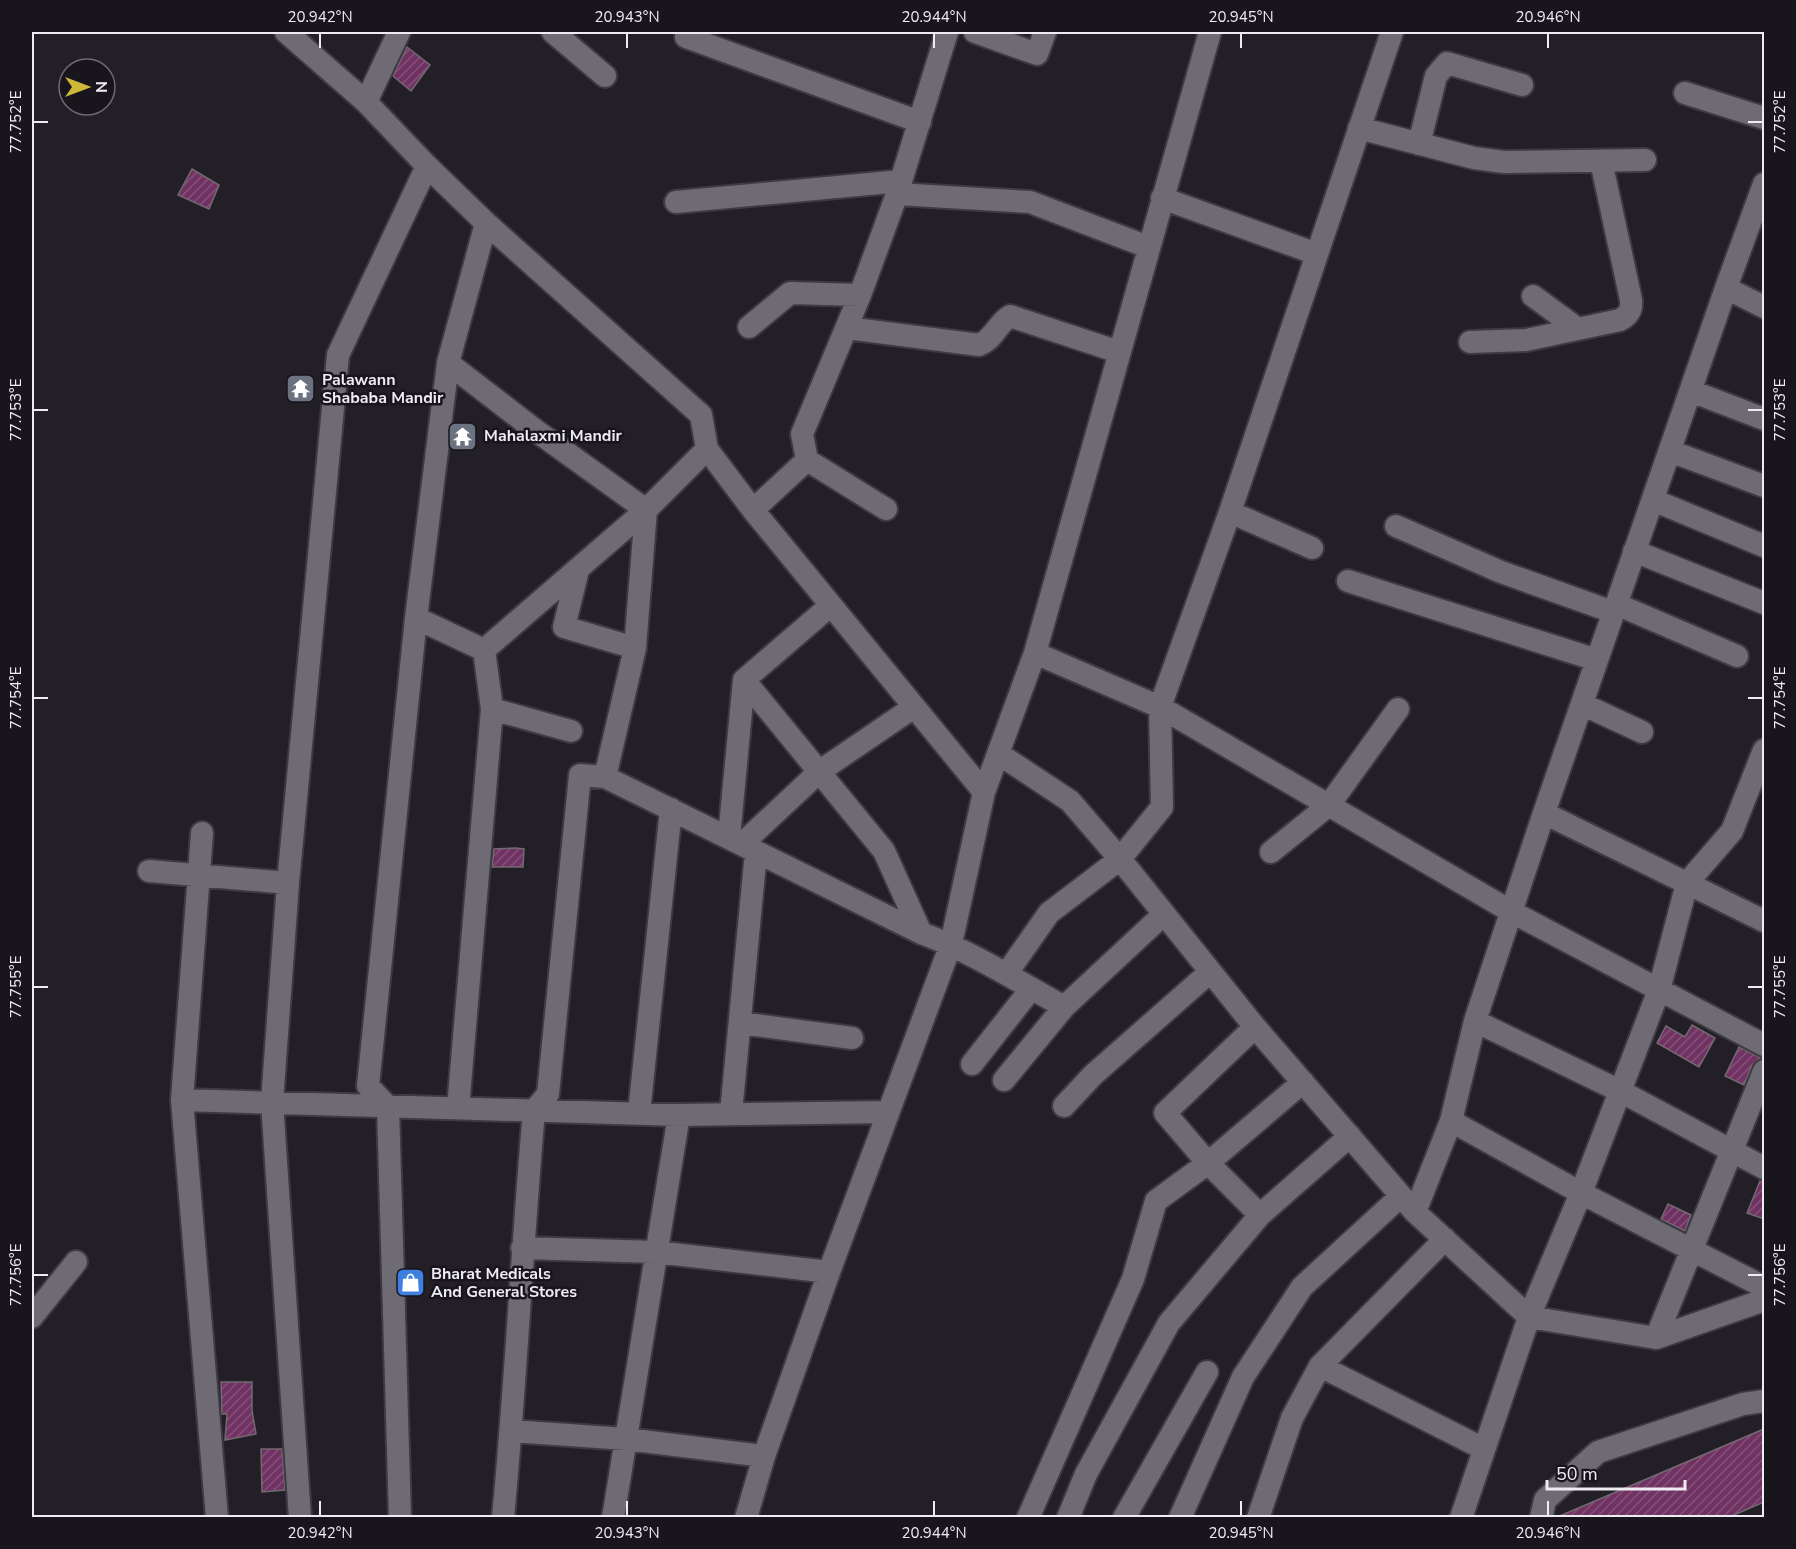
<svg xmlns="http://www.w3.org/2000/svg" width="1796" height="1549" font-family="'Nunito Sans',sans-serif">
<defs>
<pattern id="building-hatch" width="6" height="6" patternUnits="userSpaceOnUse" patternTransform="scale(1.5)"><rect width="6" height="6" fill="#703262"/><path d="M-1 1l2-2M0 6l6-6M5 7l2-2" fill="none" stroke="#855079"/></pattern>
</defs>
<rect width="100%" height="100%" fill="#221f27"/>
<path fill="url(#building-hatch)" stroke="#736970" stroke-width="1.5" d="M407,47L430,65L411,91L393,76Z
M192,169L219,185L209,209L178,195Z
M516,848L524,849L523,867H492L494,849Z
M1692,1025L1715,1038L1699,1067L1657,1043L1666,1026L1685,1037Z
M1739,1047L1761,1058L1752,1065L1744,1085L1725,1076Z
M1760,1181H1764V1219L1747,1213Z
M1668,1204L1691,1215L1685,1231L1661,1219Z
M221,1382H252V1410L256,1434L225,1440L227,1414H222Z
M1764,1429V1502L1727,1518H1555Z
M261,1449H282L285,1490L262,1492Z"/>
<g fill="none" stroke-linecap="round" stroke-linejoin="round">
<defs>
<path id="minor" d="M286,32L366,102L427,166L486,223L701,415L707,449L753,510L984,792
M553,32L605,76
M975,32L1037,54L1045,32
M686,37L920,122
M1685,93L1764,118
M366,102L399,32
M1359,128L1474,158L1504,162L1645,160
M1419,144L1436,76L1447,63L1522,85
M897,194L1030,202L1148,247
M1162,198L1317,254
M676,202L901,181
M1726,288L1764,307
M1533,296L1578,329
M749,327L790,293L860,295
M847,328L979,345C994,339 997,324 1010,316L1119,352
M1470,342L1526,340L1620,320C1629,315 1632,310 1631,300L1601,161
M448,363L535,430L646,510L635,648L605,777L921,933C972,952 1016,980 1064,1007
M1691,391L1764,419
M1670,451L1764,486
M807,460L802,434L860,295L897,194L947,32
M1653,500L1764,546
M753,510L807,460L886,509
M1230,512L1312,548
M1396,526L1501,572L1613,612
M1634,551L1764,603
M578,570L564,627L635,648
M1348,581L1597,660
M1616,604L1737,656
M830,606L744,680L884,851L921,933
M416,618L484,650
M1035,653L1160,707L1512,912L1764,1045
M1582,704L1642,732
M492,709L571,731
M999,754L1070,801L1120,859L1255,1027L1415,1212L1529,1317L1656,1338L1764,1300
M1544,813L1764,921
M202,833L182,1100L217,1518
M729,837L744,680
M742,844L820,771L914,707
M1271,852L1329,805L1398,709
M149,871L288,883
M1007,973L1049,913L1120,859L1162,807L1160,707L1230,512L1392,32
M1475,1021L1620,1091L1764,1168
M740,1023L852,1038
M1255,1027L1165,1113L1208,1163L1260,1215
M972,1064L1031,989
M1004,1080L1064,1007L1164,914
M182,1100L679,1115L613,1518
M1064,1106L1093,1075L1210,972
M458,1108L492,709L484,650L646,510L707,449
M639,1113L671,809
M731,1113L756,852
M679,1115L888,1112
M1451,1121L1581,1193L1764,1287
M1415,1212L1451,1121L1475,1021L1544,813L1726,288L1764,184
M522,1248L656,1252L829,1272
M32,1317L76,1262
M1656,1338L1764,1071
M1320,1366L1484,1449
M511,1431L626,1439L764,1456
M300,1518L272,1102L288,883L338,355L427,166
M400,1518L388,1107L368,1086L416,618L448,363L486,223
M503,1518C516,1382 522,1246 534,1111L548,1094L580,775L605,777
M746,1518L764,1456L829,1272L951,944L984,792L1035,653L1210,32
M1028,1518L1133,1279L1156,1201L1208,1163L1303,1082
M1068,1518L1086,1474L1169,1323L1260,1215L1350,1136
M1124,1518L1207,1372
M1180,1518L1243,1377L1302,1287L1401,1196
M1258,1518L1292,1418L1320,1366L1445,1239
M1461,1518L1529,1317L1581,1193L1659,990L1687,883L1732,831L1764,750
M1541,1518L1545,1500L1598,1452L1743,1404L1764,1401"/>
</defs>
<use href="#minor" stroke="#3d3a42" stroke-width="26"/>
<use href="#minor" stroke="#6e6b74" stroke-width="22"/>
</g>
<path fill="none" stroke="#eeecf2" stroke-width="2" d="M320,33V48M627,33V48M934,33V48M1241,33V48M1548,33V48M33,122H48M1748,122H1763M33,410H48M1748,410H1763M33,698H48M1748,698H1763M33,987H48M1748,987H1763M33,1275H48M1748,1275H1763M320,1501V1516M627,1501V1516M934,1501V1516M1241,1501V1516M1548,1501V1516"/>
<defs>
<symbol id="temple-square" viewBox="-11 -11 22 22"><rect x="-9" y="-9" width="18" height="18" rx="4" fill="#6b7280" stroke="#19151d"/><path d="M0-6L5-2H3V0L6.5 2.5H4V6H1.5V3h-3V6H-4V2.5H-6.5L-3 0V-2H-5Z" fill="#fff"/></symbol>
<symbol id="shop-square" viewBox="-11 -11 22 22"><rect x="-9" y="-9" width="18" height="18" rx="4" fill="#3f7fe0" stroke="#19151d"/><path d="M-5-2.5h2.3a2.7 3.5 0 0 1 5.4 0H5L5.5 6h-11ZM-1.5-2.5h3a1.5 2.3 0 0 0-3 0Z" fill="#fff"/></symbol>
</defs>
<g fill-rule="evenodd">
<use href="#temple-square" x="284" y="372" width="33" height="33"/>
<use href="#temple-square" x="446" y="420" width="33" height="33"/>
<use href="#shop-square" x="394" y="1266" width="33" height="33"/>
</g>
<g text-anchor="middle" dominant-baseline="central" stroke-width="5" stroke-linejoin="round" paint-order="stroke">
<g font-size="16" font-weight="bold" fill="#eeecf2" stroke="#19151d" text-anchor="start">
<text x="322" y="380">Palawann<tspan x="322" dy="18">Shababa Mandir</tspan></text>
<text x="484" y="436">Mahalaxmi Mandir</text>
<text x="431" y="1274">Bharat Medicals<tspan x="431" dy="18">And General Stores</tspan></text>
</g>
</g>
<rect width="1796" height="1549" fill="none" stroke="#19151d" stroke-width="66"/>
<g transform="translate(87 87) rotate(90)"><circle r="28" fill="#19151d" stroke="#6e6b72" stroke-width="1.5"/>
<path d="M0-4.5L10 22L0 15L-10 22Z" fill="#ceb838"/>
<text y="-9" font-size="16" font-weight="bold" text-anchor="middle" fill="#eeecf2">N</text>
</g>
<path d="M1547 1480v9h138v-9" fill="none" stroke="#eeecf2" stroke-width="3"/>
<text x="1556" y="1480" font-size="18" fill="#eeecf2" stroke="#19151d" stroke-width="4.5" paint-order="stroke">50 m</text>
<rect x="33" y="33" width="1730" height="1483" fill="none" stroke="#eeecf2" stroke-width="2"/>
<g font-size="15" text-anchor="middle" fill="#eeecf2">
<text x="320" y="22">20.942°N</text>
<text x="627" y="22">20.943°N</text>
<text x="934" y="22">20.944°N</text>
<text x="1241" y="22">20.945°N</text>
<text x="1548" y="22">20.946°N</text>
<text transform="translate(1780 122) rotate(-90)" y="5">77.752°E</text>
<text transform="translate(16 122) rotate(-90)" y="5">77.752°E</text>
<text transform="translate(1780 410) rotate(-90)" y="5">77.753°E</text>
<text transform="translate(16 410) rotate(-90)" y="5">77.753°E</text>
<text transform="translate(1780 698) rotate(-90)" y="5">77.754°E</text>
<text transform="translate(16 698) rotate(-90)" y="5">77.754°E</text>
<text transform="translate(1780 987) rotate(-90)" y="5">77.755°E</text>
<text transform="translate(16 987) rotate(-90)" y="5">77.755°E</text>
<text transform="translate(16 1275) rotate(-90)" y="5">77.756°E</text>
<text transform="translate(1780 1275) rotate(-90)" y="5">77.756°E</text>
<text x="320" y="1538">20.942°N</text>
<text x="627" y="1538">20.943°N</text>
<text x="934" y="1538">20.944°N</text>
<text x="1241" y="1538">20.945°N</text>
<text x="1548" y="1538">20.946°N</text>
</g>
</svg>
